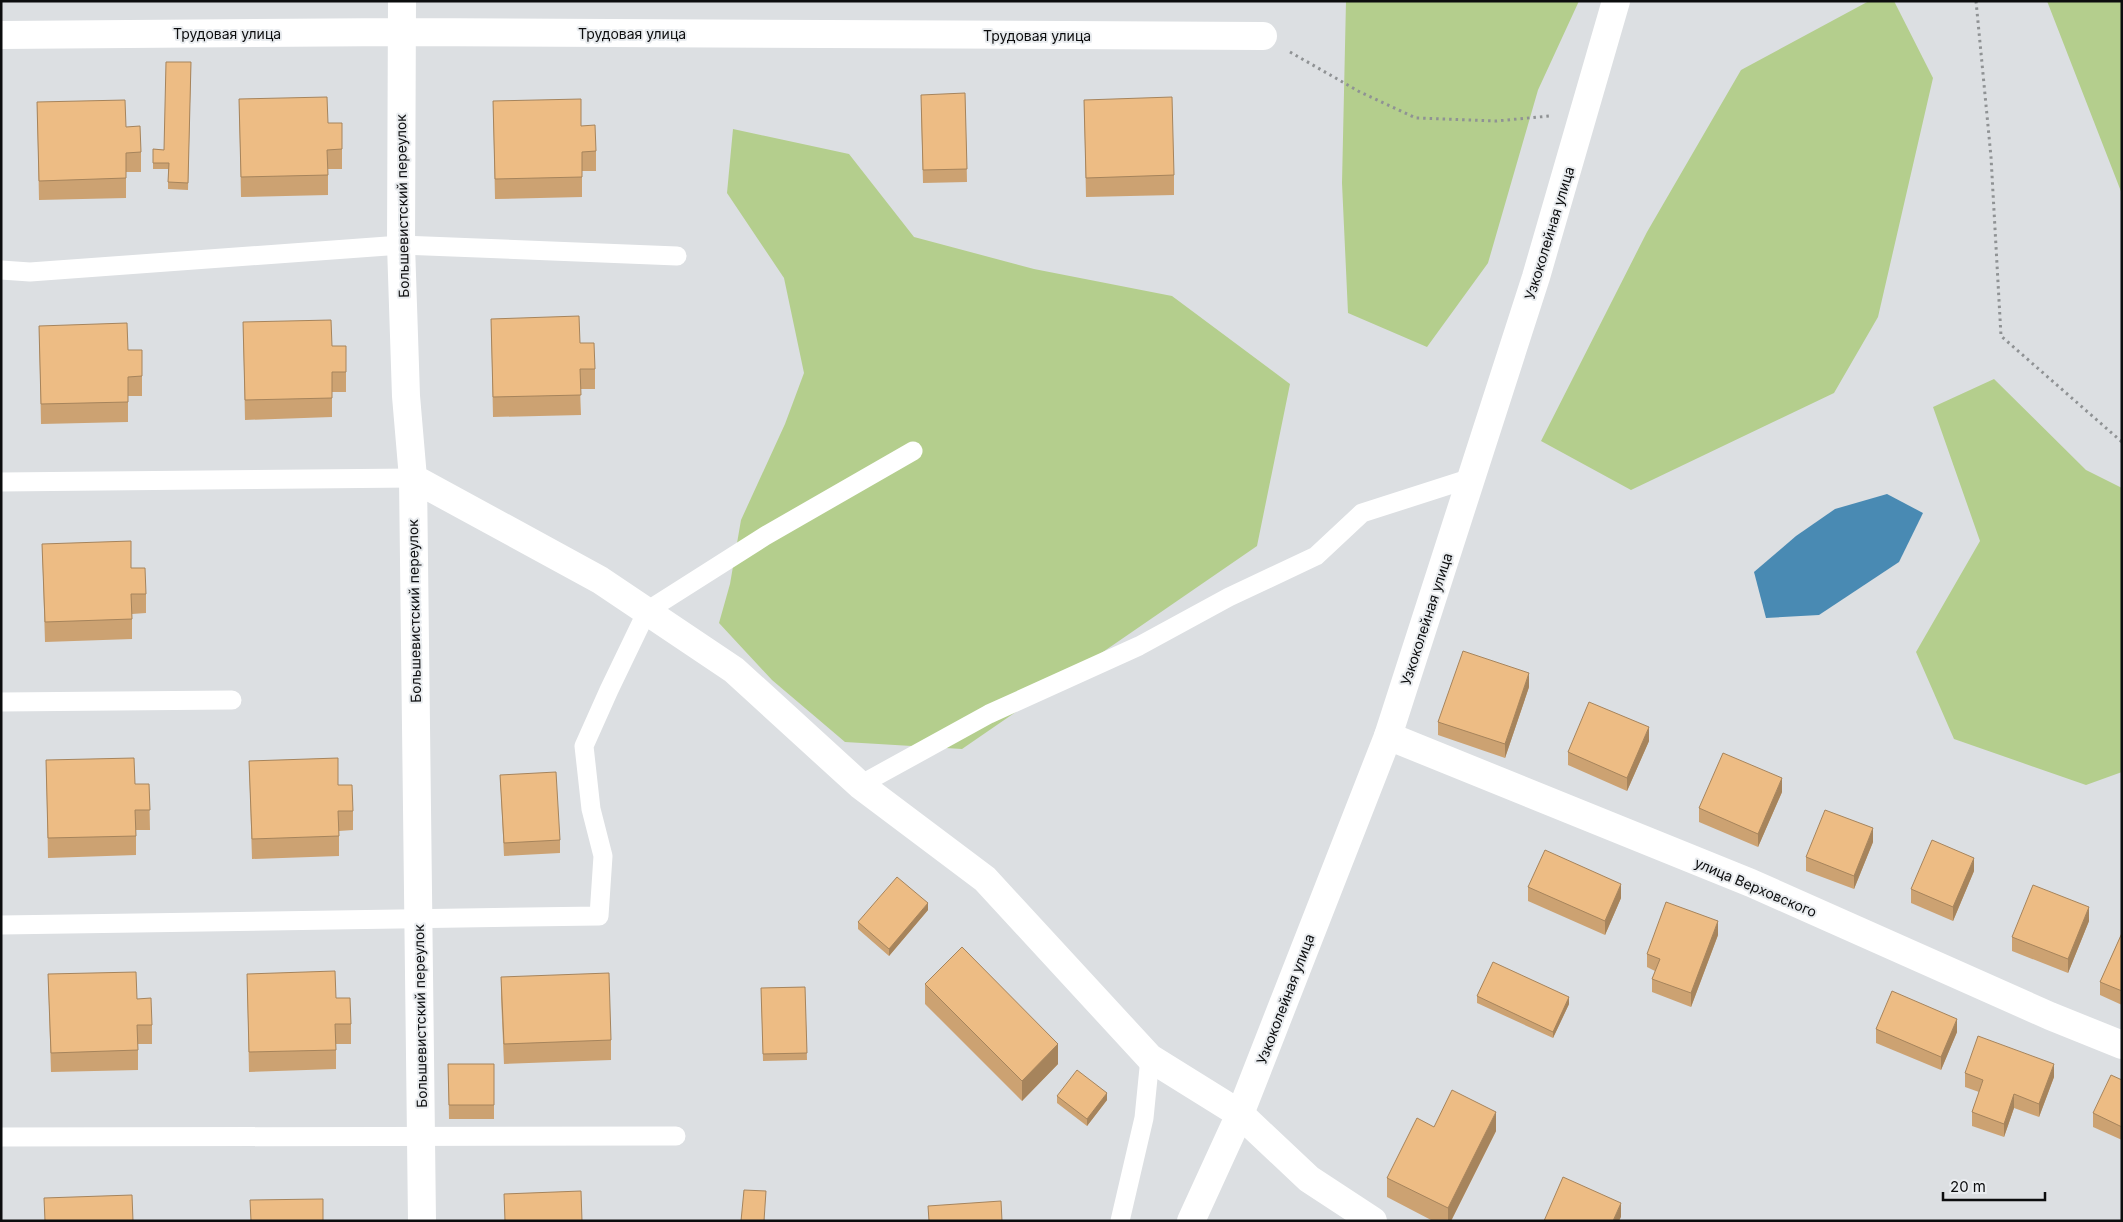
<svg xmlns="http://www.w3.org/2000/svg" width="2123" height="1222" font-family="Inter,sans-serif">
<rect width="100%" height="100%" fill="#dcdfe2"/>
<path fill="#b4ce8d" d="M1346,1H1579L1538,90L1488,263L1427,347L1348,313L1342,183Z
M1869,1H1894L1933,78L1878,317L1834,393L1631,490L1541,441L1647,232L1741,70Z
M2047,1H2122V194Z
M733,129L849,154L914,237L1034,269L1172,296L1290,384L1257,546L962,749L845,742L772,680L719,623L730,584L741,520L785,424L804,373L784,278L727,193Z
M1994,379L2086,470L2122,488V772L2086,785L1954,739L1916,652L1980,541L1933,407Z"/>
<path fill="#498ab3" d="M1887,494L1923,513L1899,562L1819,615L1766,618L1754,572L1796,536L1835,509Z"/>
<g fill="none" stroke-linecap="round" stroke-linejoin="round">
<path stroke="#8f9294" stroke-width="3" stroke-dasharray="2.5 4" stroke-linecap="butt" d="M1976,1L1991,157L2001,336L2122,442
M1290,52L1360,92L1416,118L1497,121L1549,116"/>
<path stroke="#fff" stroke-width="19" d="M1,270L30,272L401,245L677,256
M1,482L413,478
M1,702L232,700
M860,785L989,714L1139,646L1229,597L1316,556L1362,513L1471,478
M1,925L599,916L603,856L591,809L584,746L609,690L647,611L765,536L913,451
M1,1137L676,1136
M1120,1221L1144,1118L1150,1058"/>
<path stroke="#fff" stroke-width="28" d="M402,1L401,245L406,396L413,478L422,1221
M1,35L401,32L1263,36
M413,478L600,580L734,670L860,785L985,879L1150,1058L1240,1114L1309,1179L1373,1221
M1388,736L1751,883L2050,1016L2122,1045"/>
<path stroke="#fff" stroke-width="28" d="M1191,1221L1240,1114L1388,736L1536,277L1616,1"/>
</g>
<path fill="#cca272" d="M191,62L188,190L168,189V169H153V149L164,150Z
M965,93L967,182L923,183L921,108Z
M239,99L328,123H342V169H328V195L241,197Z
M1084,100L1174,175V195L1086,197Z
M493,101L581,126L596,151V171H582V197L495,199Z
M37,102L126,127L141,152V172H126V198L39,200Z
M491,319L580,343L595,369V389H580L581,415L493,417Z
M243,322L332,346H346V392H332V417L245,420Z
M39,326L128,350L142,376V396H128V422L41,424Z
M42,544L131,568L146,594V613L132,614V639L45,642Z
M1529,687L1505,758L1438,735V722Z
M1649,741L1627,791L1568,765V752Z
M46,760L135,784H149L150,830H136V855L48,858Z
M249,761L338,785L353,811V830L339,831V856L252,859Z
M500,775L560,840V853L504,856Z
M1782,792L1758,847L1699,822V808Z
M1873,842L1854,889L1806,871V857Z
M1974,871L1953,921L1911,903V889Z
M1528,887L1621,898L1605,935L1528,901Z
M928,910L889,956L858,929V922Z
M2089,921L2068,973L2012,951V937Z
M2122,933V1005L2100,995V982Z
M1718,935L1691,1007L1652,992V979L1655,971L1647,967V954Z
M48,974L137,999L152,1025V1044H138V1070L51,1072Z
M247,974L336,998L351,1024V1044H336V1069L249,1072Z
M501,977L611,1040V1060L504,1064L501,997Z
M925,984L1058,1064L1022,1101L925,1004Z
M805,987L807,1060L763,1061L761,988Z
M1477,996L1569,1004L1553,1038L1477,1003Z
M1876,1029L1957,1032L1941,1070L1876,1043Z
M448,1064H494V1119H449Z
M1965,1073L2054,1077L2039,1117L2014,1108L2004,1137L1972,1126V1112L1979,1092L1965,1087Z
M2122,1080V1140L2093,1127V1113Z
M1057,1096L1107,1100L1087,1126L1057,1103Z
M1434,1127L1496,1131L1451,1221H1433L1387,1197V1178Z"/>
<path fill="#a6845c" d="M1529,673V687L1505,758V744Z
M1649,727V741L1627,791V778Z
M1782,778V792L1758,847V834Z
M1873,828V842L1854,889V876Z
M1974,858V871L1953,921V907Z
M1621,884V898L1605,935V921Z
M928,903V910L889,956V949Z
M2089,907V921L2068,973V959Z
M1718,921V935L1691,1007V993Z
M1569,997V1004L1553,1038V1032Z
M1957,1019V1032L1941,1070V1057Z
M1058,1044V1064L1022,1101V1081Z
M2054,1064V1077L2039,1117V1104Z
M1107,1093V1100L1087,1126V1119Z
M2014,1094V1108L2004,1137V1124Z
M1496,1112V1131L1451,1221H1448V1208Z
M1621,1203V1217L1619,1221H1613Z"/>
<path fill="#edbc84" stroke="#a6845c" d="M166,62H191L188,183L168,182L169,163H153V149L164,150Z
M965,93L967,169L923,170L921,95Z
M327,97L328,123H342V149L327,150L328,175L241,177L239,99Z
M1172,97L1174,175L1086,178L1084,100Z
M581,99V126L595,125L596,151L582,152V177L495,179L493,101Z
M125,100L126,127L140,126L141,152L126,153V178L39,181L37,102Z
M579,316L580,343H594L595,369H580L581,395L493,397L491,319Z
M331,320L332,346H346V372H332V398L245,400L243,322Z
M127,323L128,350H142V376L128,377V402L41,404L39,326Z
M131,541V568H145L146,594H131L132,619L45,622L42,544Z
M1463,651L1529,673L1505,744L1438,722Z
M1589,702L1649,727L1627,778L1568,752Z
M1723,753L1782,778L1758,834L1699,808Z
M134,758L135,784H149L150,810H135L136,836L48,838L46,760Z
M338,758V785H352L353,811H338L339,836L252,839L249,761Z
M556,772L560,840L504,843L500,775Z
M1825,810L1873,828L1854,876L1806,857Z
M1932,840L1974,858L1953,907L1911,889Z
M1545,850L1621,884L1605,921L1528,887Z
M897,877L928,903L889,949L858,922Z
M2033,885L2089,907L2068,959L2012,937Z
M1666,902L1718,921L1691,993L1652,979L1660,959L1647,954Z
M2122,933V991L2100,982Z
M962,947L1058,1044L1022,1081L925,984Z
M1493,962L1569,997L1553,1032L1477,996Z
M335,971L336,998H350L351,1024H335L336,1050L249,1052L247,974Z
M136,972L137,999L151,998L152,1025H137L138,1050L51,1053L48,974Z
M609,973L611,1040L504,1044L501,977Z
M805,987L807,1053L763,1054L761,988Z
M1892,991L1957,1019L1941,1057L1876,1029Z
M1978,1036L2054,1064L2039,1104L2014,1094L2004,1124L1972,1112L1983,1080L1965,1073Z
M448,1064H494V1105H449Z
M1077,1070L1107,1093L1087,1119L1057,1096Z
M2111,1075L2122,1080V1127L2093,1113Z
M1452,1090L1496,1112L1448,1208L1387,1178L1417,1118L1434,1127Z
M1563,1177L1621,1203L1613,1221H1544Z
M744,1190L766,1191L764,1221H741Z
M581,1191L582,1221H505L504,1194Z
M132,1195L133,1221H45L44,1198Z
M323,1199V1221H251L250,1200Z
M1001,1201L1002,1221H929L928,1206Z"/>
<g text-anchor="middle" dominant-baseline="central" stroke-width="4" stroke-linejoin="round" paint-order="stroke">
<g font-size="14" fill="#0c0d0e" stroke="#e9ecef">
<text x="227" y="33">Трудовая улица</text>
<text x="632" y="33">Трудовая улица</text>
<text x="1037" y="35">Трудовая улица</text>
<text transform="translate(402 206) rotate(-91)">Большевистский переулок</text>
<text transform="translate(1549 233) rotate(-73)">Узкоколейная улица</text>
<text transform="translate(414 611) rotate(-91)">Большевистский переулок</text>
<text transform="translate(1426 619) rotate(-72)">Узкоколейная улица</text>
<text transform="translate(1756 887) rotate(23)">улица Верховского</text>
<text transform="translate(1285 999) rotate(-69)">Узкоколейная улица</text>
<text transform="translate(420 1016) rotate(-91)">Большевистский переулок</text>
</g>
</g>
<rect width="2123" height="1222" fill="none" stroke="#0c0d0e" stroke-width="5"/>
<path d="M1943 1192v8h102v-8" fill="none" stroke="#0c0d0e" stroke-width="2.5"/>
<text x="1950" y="1192" font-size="15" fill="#0c0d0e" stroke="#e9ecef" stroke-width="4" paint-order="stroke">20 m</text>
</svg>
